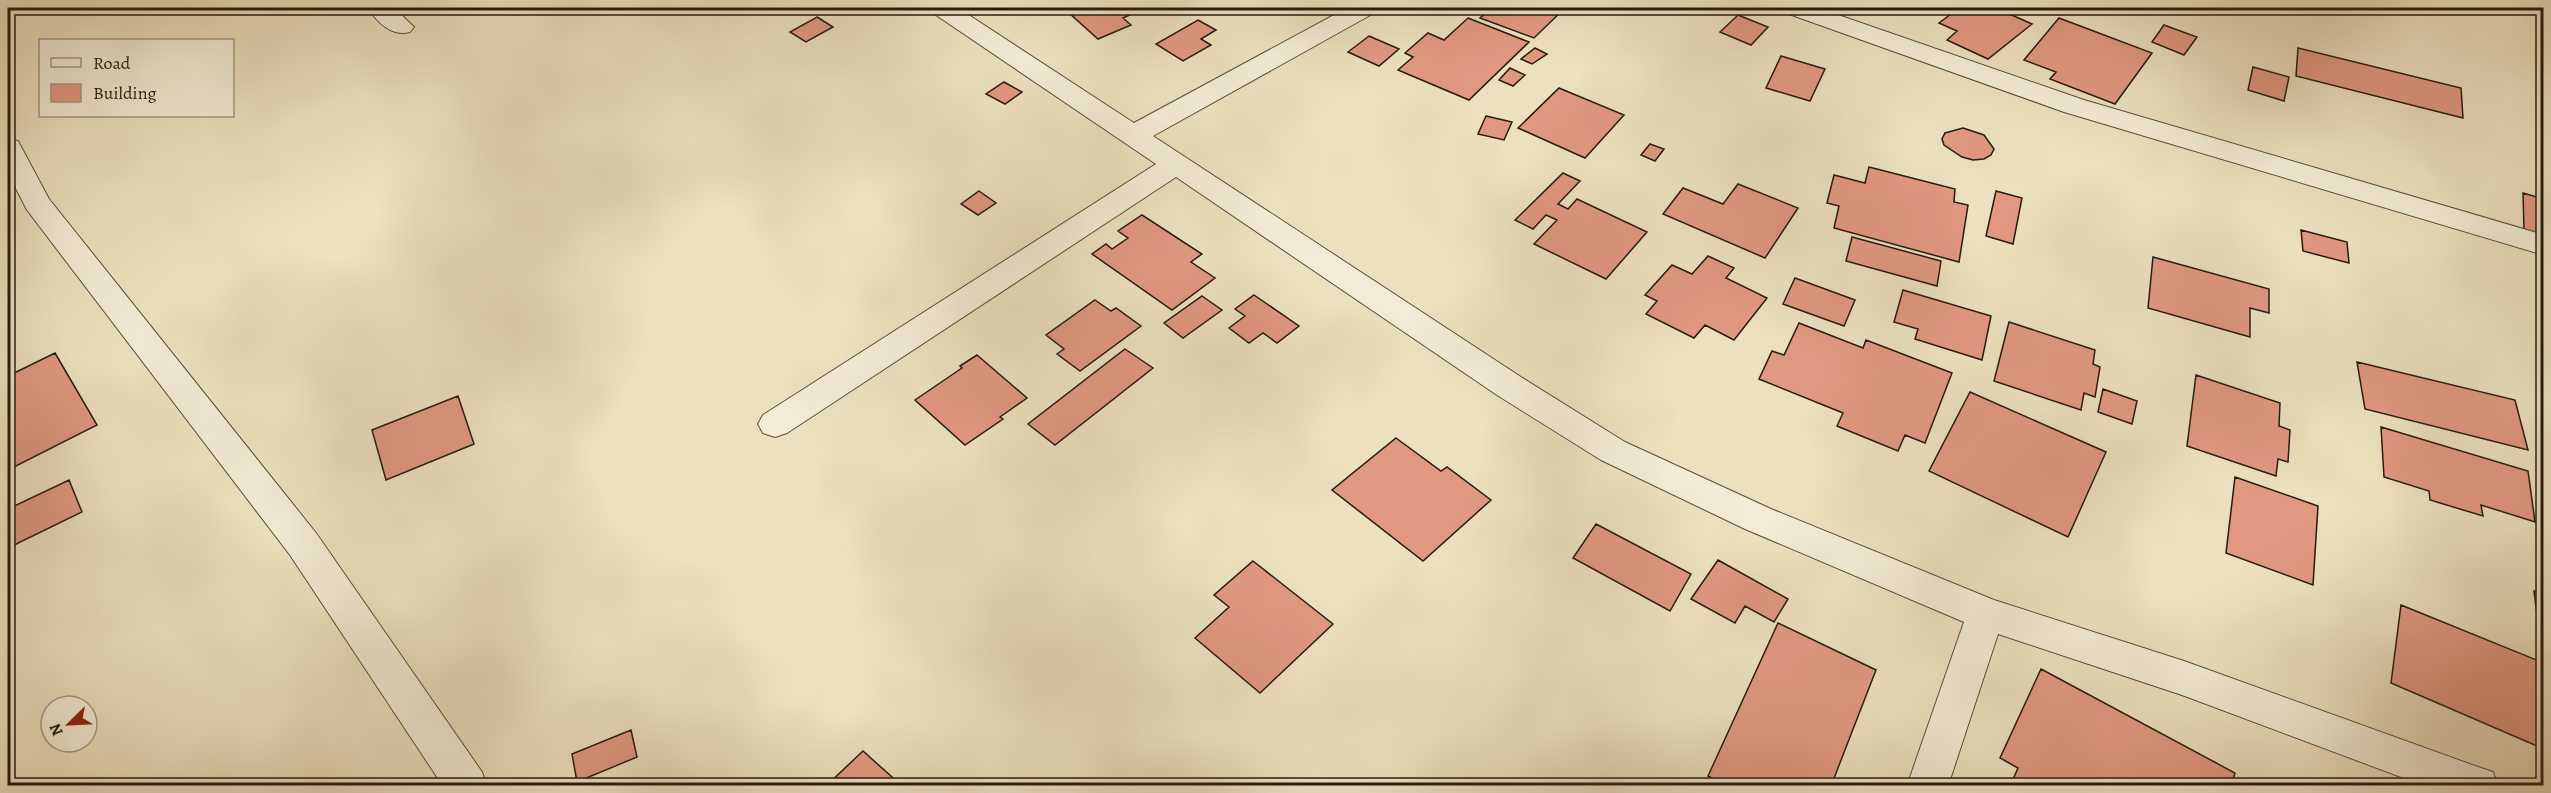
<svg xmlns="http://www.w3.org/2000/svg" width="2551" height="793" font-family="Alegreya,serif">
<rect width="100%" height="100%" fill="#ece0be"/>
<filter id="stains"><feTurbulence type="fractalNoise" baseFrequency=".00333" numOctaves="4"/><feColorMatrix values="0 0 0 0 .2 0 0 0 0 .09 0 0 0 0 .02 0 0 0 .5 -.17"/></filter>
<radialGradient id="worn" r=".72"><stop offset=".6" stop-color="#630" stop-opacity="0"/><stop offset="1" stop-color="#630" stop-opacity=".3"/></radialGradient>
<path fill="#e19880" stroke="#261a12" stroke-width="1.5" d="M1080,8H1099L1101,10L1107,8H1128L1134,13L1123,18L1131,25L1098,39L1068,12Z
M1491,8H1565L1534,38L1480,18Z
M1959,8H1996L2032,24L1988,59L1947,40L1957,31L1939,23Z
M1738,15L1768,27L1751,45L1720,32Z
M817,17L833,27L806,42L790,32Z
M1468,18L1529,42L1469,100L1398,70L1413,57L1405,53L1428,33L1444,40Z
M2059,18L2152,53L2115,104L2050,79L2056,72L2024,60Z
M1198,20L1216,30L1201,39L1211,45L1183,61L1156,44Z
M2164,25L2197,37L2184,55L2152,42Z
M1369,36L1399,49L1379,66L1348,52Z
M1535,48L1547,54L1532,64L1521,59Z
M2298,48L2461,88L2463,118L2296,76Z
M1781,56L1825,69L1810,101L1766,88Z
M2253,67L2289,77L2284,101L2248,90Z
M1510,68L1525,75L1513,86L1499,80Z
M1004,82L1022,92L1005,104L986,94Z
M1559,88L1624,115L1585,158L1518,128Z
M1486,116L1512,122L1504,140L1478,134Z
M1963,128L1984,135L1994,149L1991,155L1984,159L1973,160L1962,157L1944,145L1942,139L1945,133Z
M1650,144L1664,149L1655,161L1641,155Z
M1869,167L1955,189L1954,202L1968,205L1959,262L1834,228L1839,206L1827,203L1834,175L1865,183Z
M1563,173L1580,181L1558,204L1568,209L1577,199L1647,232L1606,279L1534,244L1557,220L1546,215L1533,229L1515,220Z
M1738,184L1798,208L1765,258L1663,214L1683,188L1723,204Z
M979,191L996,203L978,215L961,204Z
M1996,191L2022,198L2013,244L1986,236Z
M2523,193L2544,199V236L2524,230Z
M1142,215L1202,254L1191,262L1215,278L1172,310L1092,254L1106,244L1112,249L1128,238L1118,231Z
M2301,230L2347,242L2349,263L2303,251Z
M1852,237L1941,261L1937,286L1846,261Z
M1708,256L1734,268L1726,278L1767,298L1734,340L1705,325L1694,338L1646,314L1657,301L1645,295L1672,265L1692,274Z
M2153,257L2269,289V313L2250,308V337L2148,308Z
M1795,278L1855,300L1844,326L1783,304Z
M1903,290L1991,316L1982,360L1915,339L1918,329L1894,322Z
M1254,295L1299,326L1277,343L1263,333L1249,343L1229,328L1245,316L1235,309Z
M1202,296L1222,310L1183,338L1164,323Z
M1095,300L1111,311L1116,308L1141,326L1080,371L1057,354L1064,349L1046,335Z
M2009,322L2095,350L2093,364L2100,367L2095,397L2084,393L2081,410L1994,381Z
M1799,323L1863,348L1866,340L1952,373L1925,443L1905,435L1898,451L1837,426L1843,413L1759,379L1772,351L1784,355Z
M1125,349L1153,368L1055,445L1028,424Z
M55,353L97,425L8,470V376Z
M977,355L1027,398L1000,417L1003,419L965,445L915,400L962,368L960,366Z
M2357,362L2515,400L2528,450L2365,409Z
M2196,375L2280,403L2279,426L2290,430L2288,462L2278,459L2276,476L2187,446Z
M2103,389L2137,401L2132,424L2098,412Z
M1970,392L2106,452L2068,537L1929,471Z
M458,396L474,444L386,480L372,430Z
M2381,427L2528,471L2535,522L2481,505L2483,516L2430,500L2429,491L2384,477Z
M1396,438L1441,471L1447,467L1491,500L1423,561L1332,490Z
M2235,477L2318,506L2313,585L2226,553Z
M69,480L82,512L8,548V509Z
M1596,524L1691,574L1670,611L1573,558Z
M1718,560L1788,599L1774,622L1745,606L1735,623L1691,599Z
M1253,561L1333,624L1260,693L1195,638L1229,607L1214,595Z
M2534,591L2544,594V656L2542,655Z
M2401,605L2544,663V749L2391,683Z
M1778,623L1876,670L1831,786H1726L1708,776Z
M2041,669L2235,773L2231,786H2010L2018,768L2000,758Z
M631,730L637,757L577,782L572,754Z
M863,751L902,786H826Z"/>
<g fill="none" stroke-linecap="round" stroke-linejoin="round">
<defs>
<path id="minor" d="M368,8H394L414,27L410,32C392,37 377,22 368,8Z
M930,8H958L1134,123L1347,8H1377L1374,13L1153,136L1521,377L1625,442L1771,509L1994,600L2184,661L2478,767L2493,772L2498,786H2425L2182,695L1998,634L1948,786H1907L1964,622L1745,529L1601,460L1497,395L1176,177L787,433L775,437L763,433L758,424L763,415L1156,164L933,13Z
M1783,8H1818L2084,100L2544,235V255L2064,112L1786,13Z
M8,138L18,141L49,199L316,533L482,772L487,786H443L290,555L27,210L8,173Z"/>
</defs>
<use href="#minor" stroke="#584c3d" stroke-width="2"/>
<use href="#minor" fill="#f3ebd5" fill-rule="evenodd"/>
</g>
<rect width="2551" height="793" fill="none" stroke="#ece0be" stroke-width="30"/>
<rect x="9" y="9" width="2533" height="775" fill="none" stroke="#261a12" stroke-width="3"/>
<rect x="15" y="15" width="2521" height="763" fill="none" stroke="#261a12" stroke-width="1.5"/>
<rect x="39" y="39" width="195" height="78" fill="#f3ebd5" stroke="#a19787" stroke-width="1.5"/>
<rect x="51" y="58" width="30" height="9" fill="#f3ebd5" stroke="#a19787" stroke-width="1.5"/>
<text x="93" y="69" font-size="18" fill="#261a12">Road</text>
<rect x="51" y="84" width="30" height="18" fill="#e19880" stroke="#a19787" stroke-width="1.5"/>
<text x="93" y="99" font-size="18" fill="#261a12">Building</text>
<g transform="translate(69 724) rotate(246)"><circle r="28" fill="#f3ebd5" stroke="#a19787" stroke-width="1.5"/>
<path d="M0-4.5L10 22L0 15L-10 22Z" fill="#8f2418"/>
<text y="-9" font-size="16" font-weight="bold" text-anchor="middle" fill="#261a12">N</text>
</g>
<rect width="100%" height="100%" filter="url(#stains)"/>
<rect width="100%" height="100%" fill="url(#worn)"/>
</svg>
